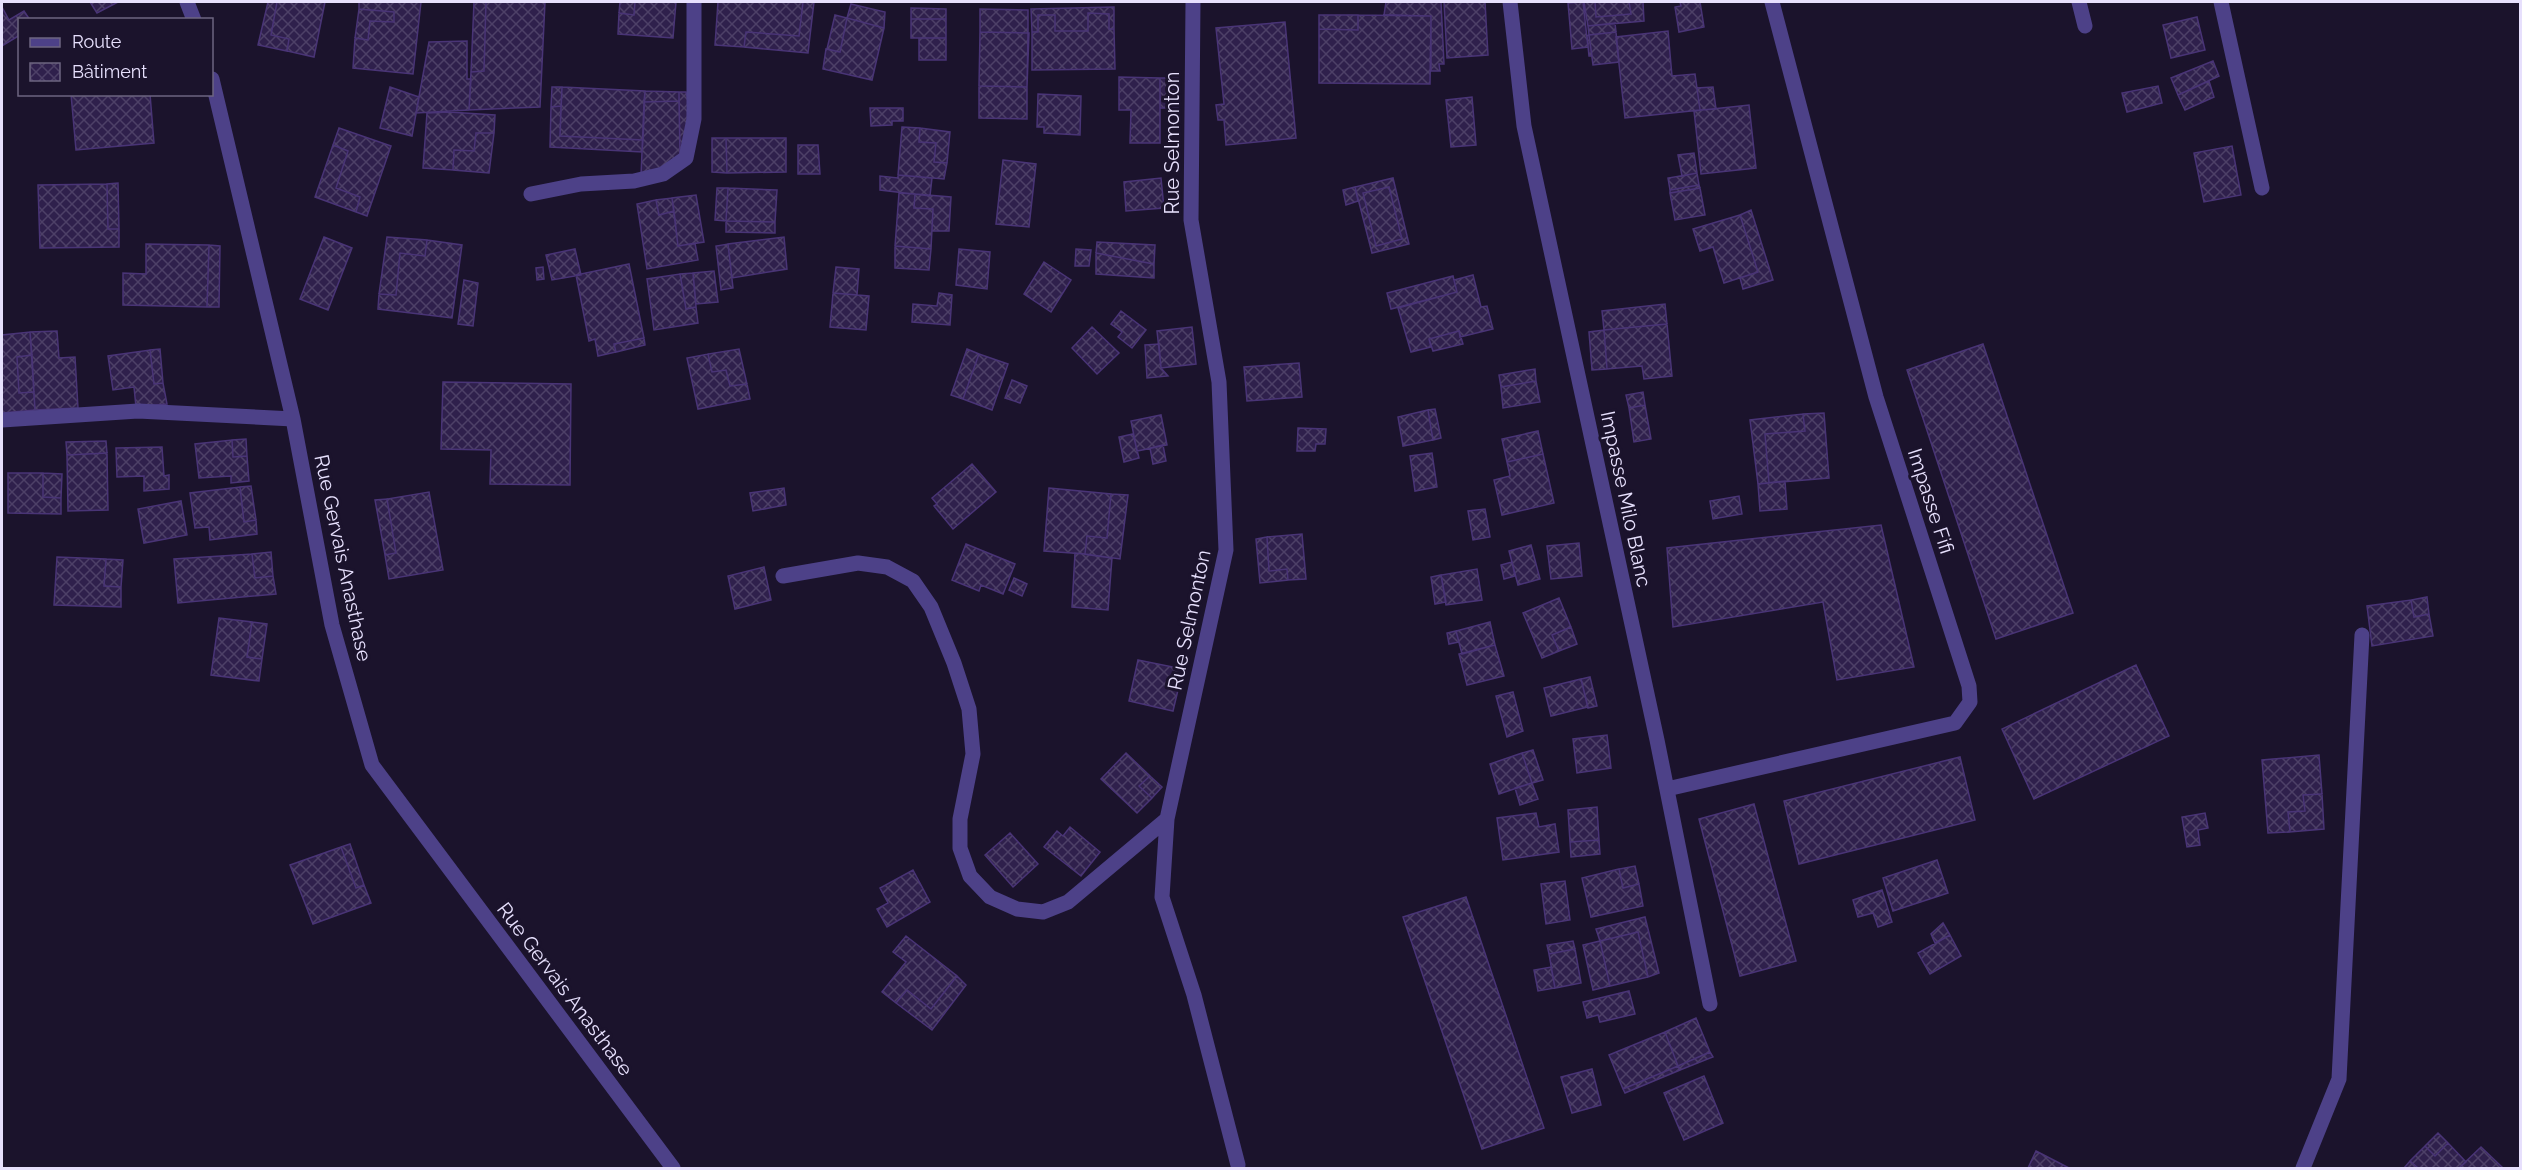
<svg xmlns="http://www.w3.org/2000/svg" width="2522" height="1170" font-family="Raleway,sans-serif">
<defs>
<pattern id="building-cross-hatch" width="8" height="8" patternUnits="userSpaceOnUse" patternTransform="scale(1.5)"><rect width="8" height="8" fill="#2f204c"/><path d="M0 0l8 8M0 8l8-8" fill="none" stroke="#4d4067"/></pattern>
</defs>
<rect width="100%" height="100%" fill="#1b132c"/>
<path fill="url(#building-cross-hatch)" stroke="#493476" stroke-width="1.5" fill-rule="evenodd" d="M90,2H118L97,13Z
M268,2H277L271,35L289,39L287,51L258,45Z
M277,2H325L314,57L287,51L289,39L271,35Z
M359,2H421L413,74L353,68L355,38L368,40L370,21L394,22V12L359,9Z
M474,2H486L484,71L471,72Z
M486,2H545L540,107L469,110L471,72L484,71Z
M620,2H635L634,15L619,13Z
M635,2H676L673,38L618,34L619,13L634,15Z
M718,2H803L799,36L746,32L744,47L715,45Z
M803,2H814L808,53L744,47L746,32L799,36Z
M1386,2H1441L1444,64H1439L1440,71H1431V16L1384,15Z
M1444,2H1485L1488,55L1447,58Z
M1583,2L1588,47L1572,49L1568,3Z
M1584,2H1595L1596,17L1631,14L1629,2H1643L1644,21L1588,26Z
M1595,2H1629L1631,14L1596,17Z
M1680,2H1700L1704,27L1679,32L1675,7L1681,6Z
M851,4L885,12L884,28L847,18Z
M2,7L9,20L24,11L30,20H20V35L2,46Z
M1114,7V29H1109V14L1088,13V31H1055V15H1038V32H1032L1031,9Z
M911,8L946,9V19H911Z
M359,9L394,12V22L370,21L368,40L355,38Z
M980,9L1028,10V33L980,32Z
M1088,13L1109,14V29H1114L1115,69L1032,70V32H1038V15H1055V31H1088Z
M835,15L847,18L840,52L827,49Z
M1319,15H1358V30L1319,29Z
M1358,15L1431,16L1430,84L1319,83V29L1358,30Z
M2197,17L2205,50L2171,58L2163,25Z
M847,18L884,28L872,80L823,69L826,49L840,52Z
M911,19H946V38H911Z
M1285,22L1296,138L1226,145L1224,120H1218L1216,105L1224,104L1216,28Z
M1615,23L1616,32L1589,35L1588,26Z
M1668,31L1672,76L1695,74L1700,110L1625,118L1616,37Z
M980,32L1028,33L1027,87L979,86Z
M1616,32L1619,62L1593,65L1589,35Z
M1028,33H1029L1027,87Z
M1589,35L1592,56H1589L1587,36Z
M919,38H946V60H919Z
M467,41V79H471L469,110L416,113L429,42Z
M2213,61L2219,76L2178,95L2171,78Z
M1119,77L1160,78V143H1130L1131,110H1119Z
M1160,78H1178V108H1160Z
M2209,81L2214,97L2185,110L2178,95Z
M979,86L1027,87V119L979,118Z
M2158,86L2162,103L2127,112L2122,93Z
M390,87L419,97L412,136L380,128Z
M552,87H562L561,106L551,107Z
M562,87L645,91L643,140L560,136Z
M1713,87L1716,109L1700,110L1697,88Z
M645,91L679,92V101L644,102Z
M679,92H686L688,101L687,131L680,154Z
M71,94H150L154,143L76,150Z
M1038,94L1081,96L1080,135L1044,133V127H1037Z
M1472,97L1476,145L1451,147L1446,100Z
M679,101L680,154L659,170L641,176L644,102Z
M1749,105L1756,168L1701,174L1694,111Z
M561,106L560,136L643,140L642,152L550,147L551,107Z
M870,108H903V121H892V125L871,126Z
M449,112L495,115L494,133H476L474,151L454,150L453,170L423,168L427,113Z
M902,127L920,128L919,142L936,143L934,162L947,163L944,179L898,175Z
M339,128L391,146L367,216L356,212L360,197L336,188L348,151L333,145Z
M920,128L950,132L947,163L934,162L936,143L919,142Z
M476,133H494L489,173L453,170L454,150L474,151Z
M712,138H726L727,173L712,172Z
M726,138H786V172L727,173Z
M333,145L348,151L336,188L360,197L356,212L315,197Z
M798,145H818L820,174H798Z
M2232,146L2241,195L2204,202L2194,153Z
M1694,153L1697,173L1682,176L1678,155Z
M1003,160L1036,164L1029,227L996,224Z
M1697,173L1699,185L1670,190L1668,178Z
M898,175L932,178L930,196L880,190V176L898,178Z
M1161,178L1164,208L1126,211L1124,182Z
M1393,178L1409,244L1372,253L1355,187ZM1389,187L1402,239L1376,246L1363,193Z
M118,183L119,229H108L107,184Z
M107,184L108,229H119V247L40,248L38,185Z
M1699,185L1700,188L1670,193V190Z
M1355,187L1358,201L1346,205L1343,190Z
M1389,187L1402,239L1376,246L1363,193Z
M717,188H728L726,221L715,220Z
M728,188L777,190L775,222L726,221Z
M1700,188L1705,215L1675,220L1670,193Z
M899,193L915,194L914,208L933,209L931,249L895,246Z
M915,194L951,197L949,231H932L933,209L914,208Z
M696,195L704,242L678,246L672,198Z
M672,198L674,211L659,215L656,200Z
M656,200L659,215L674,211L678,246L695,243L698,260L647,269L637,204Z
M1751,210L1773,280L1743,289L1740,278L1758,272L1740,215Z
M1740,215L1758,272L1724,283L1713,247L1700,251L1693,229Z
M726,221L775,222V233L726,232Z
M324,237L352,248L328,310L300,299Z
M387,237L427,240L425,256L400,253L396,295L379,294Z
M784,237L787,269L732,278L728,244Z
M427,240L462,245L452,318L378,309L379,294L396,295L400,253L425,256Z
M1097,242L1155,245L1154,264L1096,253Z
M146,244L209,245L207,307L123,305V273L146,274Z
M728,244L733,288L721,290L716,246Z
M209,245L220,246L219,307H207Z
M895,246L931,249L929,270L895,268Z
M575,249L581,275L552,280L546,255Z
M959,249L990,252L987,289L956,285Z
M1076,249L1091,250L1089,266H1075Z
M1096,253L1154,264V278L1096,274Z
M1044,262L1071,280L1051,312L1024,294Z
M629,264L644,338L614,344L616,352L598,356L595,339L589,341L576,275Z
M543,267L544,279L537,280L536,268Z
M836,267L859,269L857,295L833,293Z
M714,271L718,302L696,304L693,273Z
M693,273L696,307L686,309L680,274Z
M680,274L686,309L696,307L698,323L654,330L647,279Z
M1473,275L1481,307L1487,306L1493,329L1460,337L1459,331L1429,339L1431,347L1411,352L1398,308L1457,292L1454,280Z
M1453,276L1457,292L1391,309L1387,293Z
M464,280L478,283L473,326L458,324Z
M833,293L869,296L866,330L830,327Z
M939,293L952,295L950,325L912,322L913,304L937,306Z
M1665,304L1667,324L1604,330L1602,311Z
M1121,311L1146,330L1132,348L1118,337L1122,332L1111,324Z
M1667,324L1672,376L1644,379L1642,366L1607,369L1604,330Z
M1092,327L1119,353L1097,374L1072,348Z
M1192,327L1196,364L1161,368L1157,331Z
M1604,330L1607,369L1592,370L1589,332Z
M57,331L59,358L75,357L78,408L35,410L30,332Z
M1459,331L1463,344L1433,351L1429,339Z
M30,332L32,355L17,357L19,393L34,392L35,410L2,413V335Z
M644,338L645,345L616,352L614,344Z
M1159,344L1161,368L1168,376L1147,378L1145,345Z
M1983,344L2073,613L1996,639L1907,370Z
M160,349L163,383L154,384L150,350Z
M739,349L747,384L730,386L726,370L712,372L708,354Z
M967,349L979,354L963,399L951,395Z
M150,350L154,384L163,383L167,404L136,407L134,387L113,390L108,356Z
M708,354L712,372L726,370L730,386L747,384L750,399L698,409L687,358Z
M979,354L1008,364L992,410L963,399Z
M32,355L34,392L19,393L17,357Z
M1299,363L1302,397L1247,401L1244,367Z
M1535,369L1536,381L1501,387L1499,375Z
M1012,380L1027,386L1020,403L1005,398Z
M1536,381L1540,402L1503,408L1501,387Z
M443,382L571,384L570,485L490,484L491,450L441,449Z
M1643,392L1645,405L1629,408L1626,395Z
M1645,405L1651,439L1634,442L1629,408Z
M1435,409L1441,438L1433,440L1428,410Z
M1428,410L1433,440L1403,446L1398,417Z
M1824,413L1829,478L1769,483L1765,434L1805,431L1803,414Z
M1803,414L1805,431L1765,434L1769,483L1758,484L1750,420Z
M1161,415L1167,445L1137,451L1131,421Z
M1298,428L1326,429L1325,444H1316L1315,451H1297Z
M1538,431L1543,454L1507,462L1502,439Z
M1133,434L1139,458L1124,462L1119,437Z
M246,439L247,456L233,457L232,440Z
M232,440L233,457L247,456L249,481L231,483V476L199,478L195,444Z
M106,441L107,453L67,455L66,442Z
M1163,445L1166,461L1153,464L1150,448Z
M162,447L164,476L169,475V489L144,491V476L117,477L116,448Z
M107,453L108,510L68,511L67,455Z
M1432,453L1437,487L1415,491L1410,456Z
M1543,454L1554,503L1502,515L1494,480L1510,476L1507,462Z
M972,464L996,492L953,529L934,506L937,504L932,498Z
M8,473H43V497L61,498V514L8,513Z
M43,473L62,474L61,498L43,497Z
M1785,481L1787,509L1760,511L1758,484Z
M251,486L256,520L244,522L240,487Z
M240,487L244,522L256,520L257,534L210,540L209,527L195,528L190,493Z
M784,488L786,505L753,511L750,493Z
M1049,488L1111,494L1107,538L1087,536L1085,554L1044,551Z
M429,492L443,570L389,579L385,555L396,553L387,499Z
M1111,494L1128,495L1120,559L1085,554L1087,536L1107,538Z
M1739,496L1742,514L1713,519L1710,501Z
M387,499L396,553L385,555L375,500Z
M181,501L187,535L144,543L138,509Z
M1485,509L1490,537L1473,540L1468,511Z
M1881,525L1914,667L1837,680L1823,602L1673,627L1667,548Z
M1302,534L1306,579L1288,580L1287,569L1269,571L1267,537Z
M1267,537L1269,571L1287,569L1288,580L1260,583L1256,539Z
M1579,543L1582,576L1551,579L1547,546Z
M966,544L1015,564L1003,594L981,585L979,591L952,580Z
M1531,545L1540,579L1518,585L1509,551Z
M271,552L273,576L255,578L252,554Z
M1075,553L1112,558L1108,610L1072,607Z
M252,554L255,578L273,576L276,594L178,603L174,559Z
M57,557L106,559L104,586L121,587V607L54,605Z
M106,559L123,560L121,587L104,586Z
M1512,562L1515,576L1504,579L1501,565Z
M764,567L771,600L735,609L728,576Z
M1477,569L1482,600L1446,605L1441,575Z
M1441,575L1446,602L1435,604L1431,577Z
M1014,578L1027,584L1022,596L1009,590Z
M2427,597L2429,614L2414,617L2411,600Z
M1559,598L1571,627L1552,635L1559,651L1542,658L1523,613Z
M2411,600L2414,617L2429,614L2433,636L2372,646L2367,606Z
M219,618L252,622L247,657L262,659L259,681L211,675Z
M252,622L267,624L262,659L247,657Z
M1490,622L1495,645L1462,654L1456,631Z
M1571,627L1577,644L1559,651L1552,635Z
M1456,631L1459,642L1449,644L1447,633Z
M1495,645L1504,676L1467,685L1459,654Z
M1138,660L1183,669L1173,711L1129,701Z
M2136,665L2169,736L2034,799L2002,729Z
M1590,677L1597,706L1588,708L1581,679Z
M1581,679L1588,707L1551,716L1544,688Z
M1513,692L1523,731L1507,737L1496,696Z
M1607,735L1611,768L1577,773L1573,739Z
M1533,750L1543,780L1532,783L1522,753Z
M1126,753L1150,776L1139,786L1152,798L1137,813L1101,779Z
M1522,753L1532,783L1499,794L1490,764Z
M2319,755L2322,794L2303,795L2305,811L2288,812L2290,832L2268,833L2262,760Z
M1960,757L1975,820L1799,864L1784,801Z
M1150,776L1162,787L1152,798L1139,786Z
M1532,783L1538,799L1520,805L1515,788Z
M2322,794L2324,829L2290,832L2288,812L2305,811L2303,795Z
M1754,804L1796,961L1740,976L1699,819Z
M1597,807L1599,840L1570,842L1568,810Z
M1536,813L1539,827L1555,824L1559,852L1503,860L1497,818Z
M2205,813L2208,828L2198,830L2200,845L2187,847L2182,817Z
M1070,827L1100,852L1081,876L1044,847L1057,831L1063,836Z
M1010,833L1038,864L1013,887L985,855Z
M1599,840L1600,854L1571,857L1570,842Z
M350,844L364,885L356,888L341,847Z
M341,847L356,888L364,885L371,903L313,924L290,865Z
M1937,860L1948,893L1893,911L1883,878Z
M1635,866L1639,884L1623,888L1619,869Z
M1619,869L1623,888L1639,884L1643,906L1591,917L1582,878Z
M913,870L930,902L887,927L877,909L888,903L880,888Z
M1565,881L1570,920L1546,924L1541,884Z
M1882,890L1892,922L1878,927L1873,913L1858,917L1853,900Z
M1466,897L1544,1128L1482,1149L1403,917Z
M1645,917L1659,973L1648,977L1638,932L1600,941L1596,929Z
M1943,923L1950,935L1935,943L1931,934Z
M1638,932L1648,977L1610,986L1600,941Z
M1950,935L1961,956L1930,974L1918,953Z
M906,936L957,976L931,1009L907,990L896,1003L882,992L906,962L893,952Z
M1573,941L1575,949L1549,954L1547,945Z
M1600,941L1610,986L1593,990L1583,945Z
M1575,949L1581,983L1555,988L1549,954Z
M1551,967L1555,988L1538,991L1534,970Z
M957,976L966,985L932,1030L896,1003L907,990L931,1009Z
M1629,991L1635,1014L1600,1022L1598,1015L1587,1018L1583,1002Z
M1696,1018L1710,1052L1678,1066L1665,1032Z
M1665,1032L1678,1066L1623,1089L1609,1055Z
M1710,1052L1713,1057L1680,1070L1678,1066Z
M1678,1066L1680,1070L1625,1093L1623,1089Z
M1592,1069L1601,1105L1572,1113L1561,1077Z
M1704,1076L1723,1123L1684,1140L1664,1093Z
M2438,1133L2448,1143L2435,1156L2425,1146Z
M2448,1143L2466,1162L2459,1168H2418L2410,1161L2425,1146L2435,1156Z
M2481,1147L2503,1168H2459Z
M2036,1151L2069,1168H2028Z
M2410,1161L2418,1168H2404Z"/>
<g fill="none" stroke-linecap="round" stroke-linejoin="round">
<path stroke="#4d4188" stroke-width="15" d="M187,2L194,20
M1193,2L1191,220L1219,382L1226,550L1167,819L1162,897L1194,995L1238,1165
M1510,2L1524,126L1657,740L1710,1004
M2079,2L2085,26
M2221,2L2262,188
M212,79L293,419L332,625L372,765L673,1168
M531,194L581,184L634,181L663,174L686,158L694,119V2
M2,420L138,411L293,419
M783,576L858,563L887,567L913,581L931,607L954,663L969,709L973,754L960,819V848L970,876L990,897L1017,909L1043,912L1068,902L1167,819
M1667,789L1955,723L1970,702L1969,686L1876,397L1772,2
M2303,1168L2339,1079L2362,635"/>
</g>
<g text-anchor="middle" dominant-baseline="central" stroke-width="6" stroke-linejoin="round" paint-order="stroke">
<g font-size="20" fill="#e7e0fd" stroke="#1b132c">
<text transform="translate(1172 143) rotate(-90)">Rue Selmonton</text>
<text transform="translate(1626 499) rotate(78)">Impasse Milo Blanc</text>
<text transform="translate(1931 501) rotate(72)">Impasse Fifi</text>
<text transform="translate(343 558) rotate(78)">Rue Gervais Anasthase</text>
<text transform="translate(1189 620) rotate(-78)">Rue Selmonton</text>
<text transform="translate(565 989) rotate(53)">Rue Gervais Anasthase</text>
</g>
</g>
<rect width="2522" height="1170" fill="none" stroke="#e7e0fd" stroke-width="6"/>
<rect x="18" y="18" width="195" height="78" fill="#1b132c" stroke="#6d6580" stroke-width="1.5"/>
<rect x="30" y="38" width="30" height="9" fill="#4d4188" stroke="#6d6580" stroke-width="1.5"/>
<text x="72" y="48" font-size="18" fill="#e7e0fd">Route</text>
<rect x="30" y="63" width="30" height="18" fill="url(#building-cross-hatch)" stroke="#6d6580" stroke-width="1.5"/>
<text x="72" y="78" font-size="18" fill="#e7e0fd">Bâtiment</text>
</svg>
